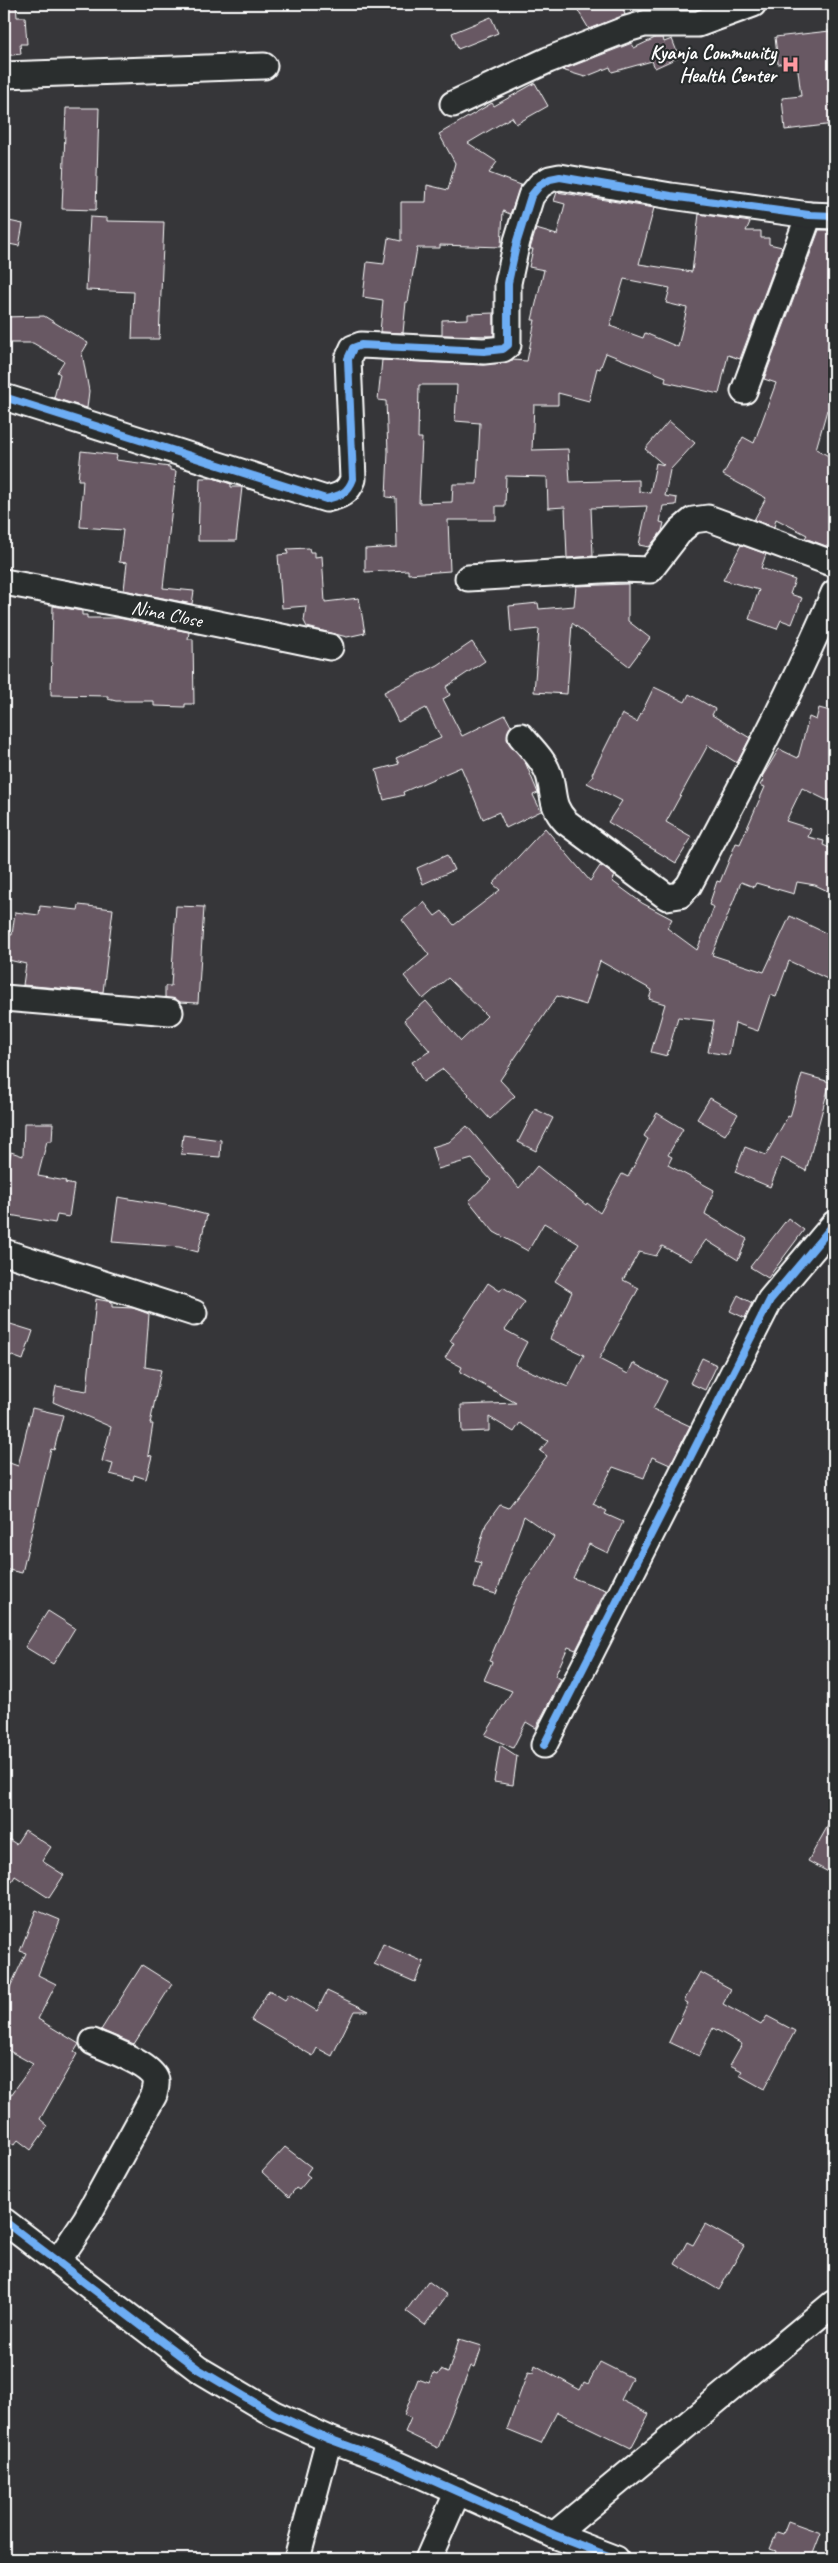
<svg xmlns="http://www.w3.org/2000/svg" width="838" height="2563" font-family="Caveat,sans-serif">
<rect width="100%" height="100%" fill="#363639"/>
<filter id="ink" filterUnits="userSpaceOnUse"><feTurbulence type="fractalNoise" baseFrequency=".02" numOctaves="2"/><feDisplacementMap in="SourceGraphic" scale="10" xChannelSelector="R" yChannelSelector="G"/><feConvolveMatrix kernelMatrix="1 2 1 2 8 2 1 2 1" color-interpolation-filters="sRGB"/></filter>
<g filter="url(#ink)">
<path fill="#685864" stroke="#fff" fill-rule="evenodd" d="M4,4H16L17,17H25L27,44H20L21,54L4,56Z
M574,4H622L625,15L589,29Z
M491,17L498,33L458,49L452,33Z
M830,31L834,75V124L785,130L782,98L801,96L797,62L778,64L775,37Z
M655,38H663L664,42L672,39L679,57L655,68L652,61L612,72L610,67L585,77L562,70L632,43L634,48Z
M535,83L548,106L516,124L512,117L468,143L497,162L489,173L521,185L510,214L503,211L501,247L440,245V248H417L408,302H406L403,333L380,332L383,300L363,297L367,262L384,264L388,238L401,241V202H426L427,185L448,190L455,163L439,134L492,103L494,106Z
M66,108H99L96,210L62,209Z
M557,192L654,208L639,264L692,272L699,214L750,222L746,231H761V238H769V244L782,247L740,359L728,355L719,394L665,382L666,377L606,353L600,369L597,368L589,401L558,393V405H534L532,450L568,449L570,482L639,480V491L650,493L656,463L664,465L645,449L669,421L695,443L670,470L665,496L677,498L676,505L663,506L660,522L664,523L662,531L649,547L639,545L647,506L591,508L593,556L567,558L565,507L548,508L547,477L506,476L505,506H496V520H448L450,571L408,574V570L365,572V549L397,547L396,498L386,497L388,452L386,401L378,400L382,360L483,365L512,360L527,361L535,320H532L544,270L529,267L533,249H530L536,229L557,235L565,204L554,201ZM624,279L670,288L666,303L687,308L678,347L645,333L643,338L610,326ZM419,385H457L455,421L480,423L477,484H453L452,502L419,503L422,438H418Z
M90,217L107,218V221L164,222L159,339H132L134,292L86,290Z
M4,220L23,224L19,246L4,243Z
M819,230H833L832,241L834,242V414L827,410L816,449L834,459V549L805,538L807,535L776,519L774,527L754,520L766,498L723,475L743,437L754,443L776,383L764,379Z
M494,313V336L442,335V320L468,319V314Z
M44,316L88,343L82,353L89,391L87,408L54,398L60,374L57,372L64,361L33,343H4V317Z
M81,451L117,455L116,460L170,467V470L176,471L163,588L194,591L192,604L124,590L127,563L119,562L123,530L80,527L83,480H78Z
M200,478H213L231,484V487H242L236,541H198Z
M741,545L766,554L761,568L795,580L790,594L802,598L792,624L781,620L777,629L749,619L759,590L723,580Z
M309,548L310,552H315V557L322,556L325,602L359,598L365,633L347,637L307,627L304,621L306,606L282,608L278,555L288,554L287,549Z
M628,584V621L650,638L629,666L572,623L567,694L534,692L539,629L511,632L509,606L538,603L539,609L574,606L576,586Z
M53,606L82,611V615H87V618H118L189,632L188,639H193L194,704H185V707L154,706V701H116L108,699V696L51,695Z
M472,642L485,661L446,687L450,695L443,699L462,736L505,715L511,726L507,739L526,764L538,793L533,795L541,811L506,828L499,812L483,819L461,767L403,792L404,795L384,800L376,770L399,764L396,758L441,738L426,708L398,722L384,692L438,665Z
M654,687L685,702L689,694L715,709L712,715L750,738L737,763L708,745L666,822L692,837L676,863L608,822L622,801L587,783L593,776L592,774L622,714L637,722Z
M819,708L834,712V804L802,788L786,821L811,829L808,837L824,841L823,845L834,850V894L815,885L797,882L794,894L756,883L754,887L741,882L712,955L764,972L790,916L834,937V982L789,961L776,997L770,995L758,1031L735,1023L729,1055L708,1052L714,1021L678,1017L667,1056L651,1052L665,1004L649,999L652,990L600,961L586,1005L557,996L500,1080L515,1096L490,1119L468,1095L469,1094L443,1069L423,1082L412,1062L430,1051L404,1020L426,1001L461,1041L487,1016L448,978L423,999L404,976L429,955L402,920L424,902L435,916L442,911L454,925L500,890L493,884L545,828L590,881L600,866L604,868L615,876L612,881L642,903L672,919L667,928L697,950L714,907L709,905L717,881L720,882L736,843L740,844L765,787L760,785L764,779L762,777L779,749L798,758L809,717L816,720Z
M447,855L454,870L423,884L417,868Z
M79,905L113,909L103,992L23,985L26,964L4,959V934L12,935L15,912L39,915L40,906L78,910Z
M176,906L204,907L198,1003L180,1002L165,997V986H171Z
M802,1074L830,1082L806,1171L782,1158L770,1187L735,1172L745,1147L766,1155L788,1116L790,1117Z
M710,1098L738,1114L725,1135L697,1119Z
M535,1109L553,1118L536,1151L518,1142Z
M657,1113L683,1129L668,1155L672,1157L668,1165L714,1190L705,1214L747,1239L738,1260L706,1240L691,1261L662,1246L656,1256L639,1252L623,1280L639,1288L599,1359L628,1374L633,1363L667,1381L653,1409L690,1426L670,1465L652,1457L644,1478L613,1467L593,1504L607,1511L605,1514L623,1522L608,1553L589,1544L573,1578L606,1590L576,1650L568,1647L555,1676L561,1679L536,1728L526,1722L513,1748L485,1735L512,1691L484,1680L492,1662L489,1661L516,1597L554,1537L524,1516L496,1594L474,1588L481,1563L475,1561L486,1524L500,1505L508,1508L547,1456L540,1451L548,1441L520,1423L514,1432L489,1417V1431L462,1432L461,1405L516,1403L460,1372L462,1367L445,1358L454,1343L450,1341L488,1283L500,1291L503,1287L525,1302L505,1330L527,1342L515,1365L568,1387L584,1355L550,1339L572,1292L555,1281L579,1244L544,1223L528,1251L494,1232L469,1201L491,1180L472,1159L438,1169L432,1147L449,1142L467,1126L519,1188L537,1166L586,1205L587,1203L600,1213L622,1174L628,1177L648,1139L644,1136Z
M24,1123H53L52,1141H47L38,1176L66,1181L65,1183L74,1185L69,1217L57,1215L55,1223L4,1214V1185L11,1152L23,1156Z
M183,1135L221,1140L220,1157L181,1154Z
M118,1197L177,1207L207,1215L198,1252L179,1247L112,1242Z
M788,1218L804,1230L768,1278L750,1267Z
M738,1295L752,1303L745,1318L730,1311Z
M96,1299L112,1302V1307L133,1308L149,1314L145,1367L161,1370L150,1424H153L148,1455L152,1456L146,1479L134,1475L133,1480L110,1474L113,1464L102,1461L111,1427L53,1402L56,1386L87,1391Z
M4,1322L33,1331L23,1360L4,1353Z
M702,1358L717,1365L705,1390L690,1383Z
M32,1408L63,1415L54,1450L51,1449L22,1573L4,1569V1461L18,1466Z
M48,1611L75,1628L53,1664L25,1647Z
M500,1745L517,1756L513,1785L494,1782Z
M834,1815V1875L808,1861Z
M25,1830L51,1847L42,1861L64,1875L49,1898L15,1876L4,1895V1836L16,1844Z
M36,1910L60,1920L38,1975L56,1984L38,2019L79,2044L74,2052L77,2054L40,2119L48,2126L31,2150L18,2140L14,2145L4,2138V2105L33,2064L4,2048V2000L26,1953L20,1951Z
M383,1944L424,1962L415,1982L374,1964Z
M142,1965L172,1984L134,2044L101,2030Z
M700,1972L731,1989L723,2004L761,2025L767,2016L795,2031L764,2089L739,2075L742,2071L730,2065L742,2044L713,2028L699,2056L669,2042L688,2003L684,2001Z
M269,1990L285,2000L289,1994L317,2011L327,1991L369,2011H354L332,2056L317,2048L313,2056L251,2020Z
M285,2147L311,2167L306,2174L310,2177L299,2190L296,2188L289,2197L262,2172Z
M705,2224L744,2246L719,2290L675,2264L687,2242L693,2245Z
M428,2281L447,2295L425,2325L406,2311Z
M459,2339L482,2346L475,2367L471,2366L438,2448L405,2432L411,2418L404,2415L418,2379L429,2383L433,2373L438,2375L441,2370L448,2373Z
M600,2362L632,2378L621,2400L649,2414L631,2448L557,2412L541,2443L507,2429L528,2372L533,2373L535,2365L580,2390L584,2382L588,2384Z
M788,2521L821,2533L811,2559H773L776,2551L770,2549L777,2532L783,2534Z"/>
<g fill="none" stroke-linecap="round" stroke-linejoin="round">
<defs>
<g id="minor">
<path d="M4,75L264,66"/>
<path d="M453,104L548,60L627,29L644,24H698L753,4"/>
<path d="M744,391L809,215"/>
<path d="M4,397L326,499C340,496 348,493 353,479L348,359L353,348L361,345L484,351L503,349L508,345V283L517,241L531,196L540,185L550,179L560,177L671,196L809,215L834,216"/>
<path d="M468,578L619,569L650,570L681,530L693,520L708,518L834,564"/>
<path id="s1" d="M4,582L122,604L330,647"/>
<path d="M521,736C531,748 544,760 549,775C555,795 550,805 566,822L667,897L680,895L689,885C740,789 791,693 834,593"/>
<path d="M4,998L170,1012"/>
<path d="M4,1252L194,1313"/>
<path d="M544,1745L770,1300L834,1224"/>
<path d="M4,2221L198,2369L274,2414L329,2439L394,2463L554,2535L616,2559"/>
<path d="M58,2261L86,2219L154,2095C155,2091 157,2085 156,2080C151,2064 108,2049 93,2042"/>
<path d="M554,2535L834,2303"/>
<path d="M297,2559L329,2439"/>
<path d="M428,2559L458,2491"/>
</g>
</defs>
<use href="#minor" stroke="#fff" stroke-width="29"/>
<use href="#minor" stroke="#2a2d2e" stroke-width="25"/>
<defs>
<path id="cycleway" d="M4,397L326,499C340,496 348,493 353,479L348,359L353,348L361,345L484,351L503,349L508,345V283L517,241L531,196L540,185L550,179L560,177L671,196L809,215L834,216
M544,1745L770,1300L834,1224
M4,2221L198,2369L274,2414L329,2439L394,2463L554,2535L616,2559"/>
</defs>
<use href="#cycleway" stroke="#2a2d2e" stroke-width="11"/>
<use href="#cycleway" stroke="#6dadf4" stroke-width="8"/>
</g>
</g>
<defs>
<symbol id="hospital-bare" viewBox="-9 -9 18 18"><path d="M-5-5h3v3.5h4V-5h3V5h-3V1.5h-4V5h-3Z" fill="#ff9aa2" stroke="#2a2d2e" stroke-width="2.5" paint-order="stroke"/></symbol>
</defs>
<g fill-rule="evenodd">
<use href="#hospital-bare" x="778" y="52" width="25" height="25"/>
</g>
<g text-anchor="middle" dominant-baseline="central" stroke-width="4.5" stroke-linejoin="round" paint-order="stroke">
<g font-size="20" font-weight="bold" fill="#fff" stroke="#2a2d2e" text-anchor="end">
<text x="776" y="52">Kyanja Community<tspan x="776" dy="23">Health Center</tspan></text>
</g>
<g font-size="20" fill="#fff" stroke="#2a2d2e">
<text stroke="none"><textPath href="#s1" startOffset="166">Nina Close</textPath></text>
</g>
</g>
<rect width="838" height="2563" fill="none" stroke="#2a2d2e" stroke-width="20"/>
<rect x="10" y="10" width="818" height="2543" fill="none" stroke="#fff" stroke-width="2" filter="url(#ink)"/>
</svg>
